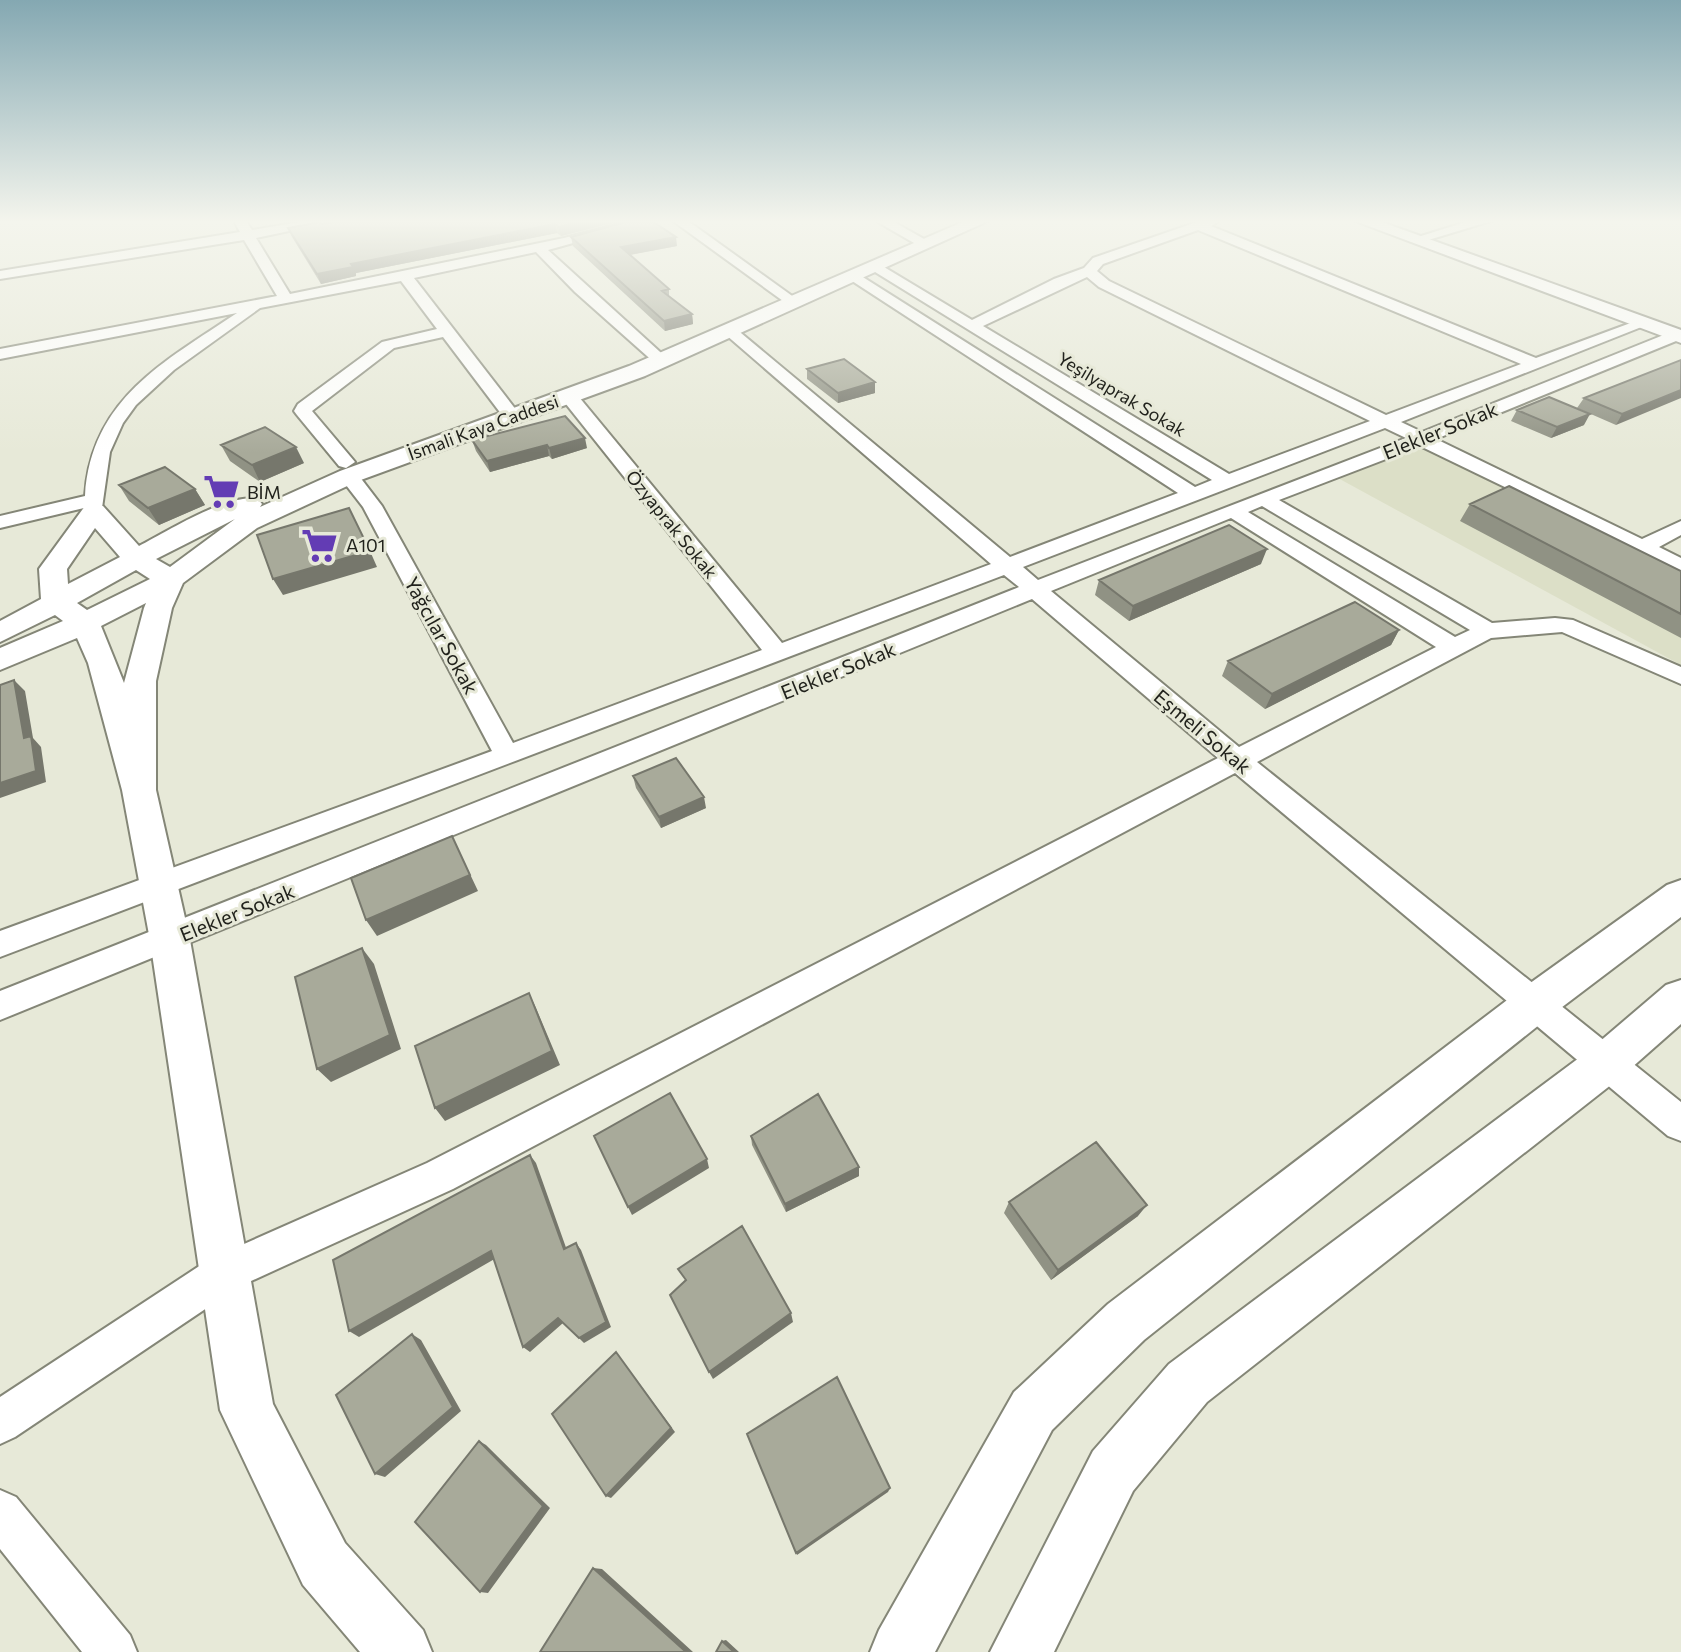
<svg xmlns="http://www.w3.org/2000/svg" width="1681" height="1652" font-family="Commissioner,sans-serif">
<rect width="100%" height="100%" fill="#e7e9d8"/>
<path fill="#dcdfc7" d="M1419,443L1481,473L1518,500L1681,581V665L1336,477Z"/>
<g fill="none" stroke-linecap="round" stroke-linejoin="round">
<defs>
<path id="minor" d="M234,221H246L252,230L305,221H336L256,238L290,294L564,238L630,221H652L548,250L670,361L662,366L656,364L575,292L536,252L414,278L520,415L511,420L505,419L443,337L394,348L312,411L355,462L346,468L339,466L297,415L294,411L298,404L382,342L437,329L401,281L260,308L174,370L136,405L123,423L110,452L101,515H87L84,508L0,528V516L85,496C91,399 164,362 237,313L0,359V349L277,296L244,240L0,279V271L240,232Z
M673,221H688L802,303L795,307L790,306Z
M876,221H892L933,244L921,247Z
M1200,221H1219L1211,226L1536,358L1636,321L1641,319L1649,324L1401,422L1422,432L1671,332L1681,331V339L1436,439L1642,539L1681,521V535L1659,547L1681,558V572L1420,446L1279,500L1492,623L1555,618L1573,620L1681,667V684L1562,632L1491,638L1257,762L1681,1102V1141L1668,1136L1235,773L453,1189L238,1287L15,1437L0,1444V1397L210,1259L427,1163L1218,758L1032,599L0,1020V991L1019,587L1004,575L0,957V931L492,751L363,507L339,476L342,472H356L382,506L513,743L762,650L562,399L559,395L562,391H574L782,643L991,564L725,334V328H735L1010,557L1178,493L846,277L853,273L858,274L1195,487L1212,480L867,267L879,264L972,320L1054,279L1084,268L1093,258ZM1198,230L1521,364L1386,415L1109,281L1097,271L1103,264ZM1087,277L1099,287L1370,421L1229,474L983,326ZM1385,428L1406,438L1038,580L1023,567ZM1262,506L1470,630L1455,637L1248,512ZM1231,518L1436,647L1239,747L1051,591Z
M1469,221H1491L1425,241L1418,237Z
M0,1490L16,1497L130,1635L137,1652H82L0,1549Z"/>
<path id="tertiary" d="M965,221H988L645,376L358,481L257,528L183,583L172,608L156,681V790L190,940L273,1404L345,1543L423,1630L432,1652H360L303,1585L220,1410L150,940L122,790L88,663L77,638L0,670V648L63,621L55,615L0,642V621L41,599L39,569L85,506H103L139,546C166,532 230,492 258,499L262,504L260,507L340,471L629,366ZM235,519L170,567L156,559ZM95,528L120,557L68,584L67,569ZM136,570L150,579L87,610L77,603ZM146,603L144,608L124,683L101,626Z
M1355,221H1379L1681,330V343Z
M1681,880V917L1549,1017L1144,1340L1052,1430L935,1652H870L879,1630L1014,1392L1108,1304L1519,991L1667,885Z
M1681,980V1024L1621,1077L1207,1402L1133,1491L1054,1652H990L1093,1451L1169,1364L1591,1049L1666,985Z"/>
</defs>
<use href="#minor" stroke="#848677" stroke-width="4"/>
<use href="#tertiary" stroke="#848677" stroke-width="4"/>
<use href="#minor" fill="#fff" fill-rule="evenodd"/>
<use href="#tertiary" fill="#fff" fill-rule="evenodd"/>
</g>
<path fill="#909284" d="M621,221L561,236L557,233L356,273V276L321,284L292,237L288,228L322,224Z
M571,237L677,246L630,255L669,289V296L692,314L693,324L665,331L573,246Z
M1681,360L1616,425L1577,408L1584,398Z
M807,369L875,393L838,403L807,379Z
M1517,410L1584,425L1551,438L1511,421Z
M472,440L587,448L552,459L549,456L490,472L476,451Z
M221,445L304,463L260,482L230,461Z
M119,485L195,489L205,505L159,525L129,501Z
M1470,504L1681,571V638L1460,521Z
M1261,564L1129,621L1095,595L1099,580Z
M1399,630L1391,645L1265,709L1222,676L1228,661Z
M633,776L706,808L661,828L636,788Z
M751,1136L859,1167V1176L786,1212L752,1145Z
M1009,1202L1138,1216L1051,1280L1004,1213Z"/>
<path fill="#76776c" d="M582,221H621L561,236L559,227Z
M555,224L557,233L356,273V276L321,284L317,274L351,264Z
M676,237L677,246L623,256L621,247Z
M692,314L693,324L665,331L664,321Z
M875,382V393L838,403V393Z
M1681,390V398L1616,425L1622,414Z
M1590,414L1584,425L1551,438L1557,427Z
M585,438L587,448L552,459L549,448Z
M547,445L549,456L490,472L487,461Z
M296,447L304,463L260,482L252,465Z
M195,489L205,505L159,525L148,508Z
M1267,549L1261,564L1129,621L1133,606Z
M370,551L377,567L283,595L273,579Z
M1399,630L1391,645L1265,709L1272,694Z
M14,680L25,691L33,738L41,747L46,782L0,798V783L24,738Z
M704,797L706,808L661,828L659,817Z
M452,836L478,891L377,936L366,920Z
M362,948L374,964L401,1049L331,1082L317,1069Z
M529,993L536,1008L560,1065L445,1121L435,1108Z
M530,1155L536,1163L569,1256L564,1249Z
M707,1159L709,1168L632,1215L628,1207Z
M859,1167V1176L786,1212L785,1204Z
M1147,1205L1138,1216L1051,1280L1058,1270Z
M576,1243L581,1250L611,1327L584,1343L579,1338Z
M491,1251L498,1257L359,1337L349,1331Z
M791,1313L793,1322L713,1379L709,1372Z
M558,1318L563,1323L530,1352L523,1347Z
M412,1334L421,1340L461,1411L385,1477L375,1474Z
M616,1352L675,1432L611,1498L606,1496Z
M479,1441L486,1445L550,1508L488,1593L480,1592Z
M890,1488L888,1492L797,1555L796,1553Z
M593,1568L602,1569L693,1652H686Z
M726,1640L739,1652H734L722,1641Z"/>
<path fill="#a8aa9a" stroke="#76776c" stroke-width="2" d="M339,221H582L559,227L555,224L351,264L353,267L317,274L288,228L320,222L322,224Z
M629,221H652L676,237L621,247L669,289L662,291L692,314L664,321L571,237Z
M844,359L875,382L838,393L807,369Z
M1681,360V390L1622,414L1584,398Z
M1549,397L1590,414L1557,427L1517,410Z
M565,416L585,438L549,448L547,445L487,461L472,440Z
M265,427L296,447L252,465L221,445Z
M165,467L195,489L148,508L119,485Z
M1509,486L1681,571V614L1470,504Z
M349,508L370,551L273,579L257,535Z
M1229,525L1267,549L1133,606L1099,580Z
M1355,602L1399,630L1272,694L1228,661Z
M14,680L24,738L31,736L36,771L0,783V685Z
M676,758L704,797L659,817L633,776Z
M452,836L470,875L366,920L351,878Z
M362,948L390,1035L317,1069L295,977Z
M529,993L552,1051L435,1108L415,1046Z
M670,1093L707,1159L628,1207L594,1136Z
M818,1094L859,1167L785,1204L751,1136Z
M1096,1142L1147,1205L1058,1270L1009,1202Z
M530,1155L564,1249L576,1243L606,1322L579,1338L558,1318L523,1347L491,1251L349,1331L333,1260Z
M742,1226L791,1313L709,1372L670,1295L686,1280L678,1269Z
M412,1334L453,1407L375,1474L336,1395Z
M616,1352L671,1428L606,1496L552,1414Z
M837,1377L890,1488L796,1553L747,1434Z
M479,1441L543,1506L480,1592L415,1522Z
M593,1568L686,1652H540Z
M722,1641L734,1652H716Z"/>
<linearGradient id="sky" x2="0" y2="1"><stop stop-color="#84a8b2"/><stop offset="0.49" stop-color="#f4f5ed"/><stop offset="1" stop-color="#f4f5ed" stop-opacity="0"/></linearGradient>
<rect width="1681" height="453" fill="url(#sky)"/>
<defs>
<symbol id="supermarket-bare" viewBox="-9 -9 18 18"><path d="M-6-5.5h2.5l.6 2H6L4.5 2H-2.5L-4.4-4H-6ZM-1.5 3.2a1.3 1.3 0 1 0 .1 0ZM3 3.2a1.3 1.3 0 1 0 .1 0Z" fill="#633cb4" stroke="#e7e9d8" stroke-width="2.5" paint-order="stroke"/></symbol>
</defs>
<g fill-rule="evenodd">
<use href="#supermarket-bare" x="196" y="466" width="51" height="51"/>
<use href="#supermarket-bare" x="294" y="520" width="51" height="51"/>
</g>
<g text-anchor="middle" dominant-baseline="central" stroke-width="6" stroke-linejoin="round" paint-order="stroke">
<g font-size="18" fill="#21221c" stroke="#e7e9d8">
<text transform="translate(1122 394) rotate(31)">Yeşilyaprak Sokak</text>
<text transform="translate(483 427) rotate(-20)">İsmali Kaya Caddesi</text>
<text transform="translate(672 524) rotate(51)">Özyaprak Sokak</text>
</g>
<g font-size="18" fill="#21221c" stroke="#e7e9d8" text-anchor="start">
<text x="247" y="492">BİM</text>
<text x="346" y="545">A101</text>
</g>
<g font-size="20" fill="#21221c" stroke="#e7e9d8">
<text transform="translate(1440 430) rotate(-22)">Elekler Sokak</text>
<text transform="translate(442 635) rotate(61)">Yağcılar Sokak</text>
<text transform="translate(838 670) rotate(-22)">Elekler Sokak</text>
<text transform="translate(1203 731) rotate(40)">Eşmeli Sokak</text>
<text transform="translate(237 912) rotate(-22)">Elekler Sokak</text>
</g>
</g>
</svg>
